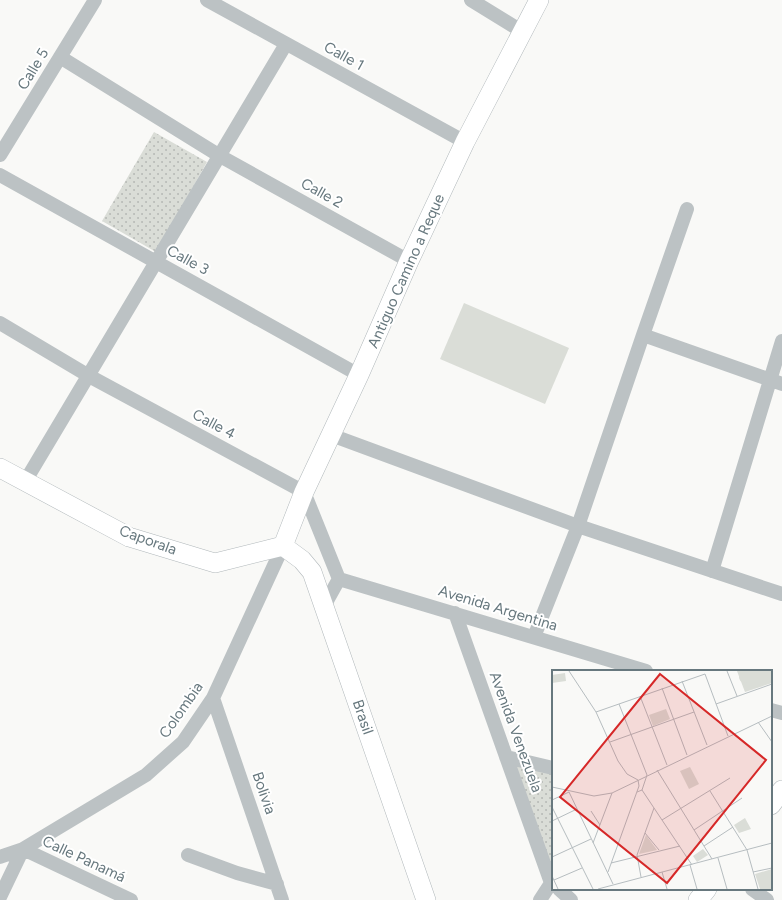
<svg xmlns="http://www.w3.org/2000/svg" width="782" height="900" font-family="Figtree,sans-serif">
<defs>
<pattern id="park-dots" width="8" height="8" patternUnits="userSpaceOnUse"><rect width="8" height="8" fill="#daddd7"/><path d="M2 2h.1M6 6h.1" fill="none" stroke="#b5b8b4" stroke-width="1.8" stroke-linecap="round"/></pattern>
</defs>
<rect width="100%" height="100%" fill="#f9f9f7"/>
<path fill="url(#park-dots)" d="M154,132L207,162L156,252L102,221Z
M516,766L553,774V870Z"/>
<path fill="#daddd7" d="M464,303L569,348L545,404L440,359Z"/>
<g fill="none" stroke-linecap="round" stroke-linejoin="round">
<defs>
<path id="secondary" d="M0,468L129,537L215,563L283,546
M283,546L304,492L359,375L409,261L465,142L539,0
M283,546L302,560L312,572L426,900
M771,805L782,790
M698,900L707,889"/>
</defs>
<use href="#secondary" stroke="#b1b8bb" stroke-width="20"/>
<path stroke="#bcc2c4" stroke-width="14" d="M207,0L465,142
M471,0L523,32
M60,57L220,156L409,261
M0,155L95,0
M0,175L359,375
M0,323L89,376L304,492L339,579L324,606
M643,335L782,384
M331,435L578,526L782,594
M26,480L286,44
M712,571L782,341
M339,579L646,671
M455,613L551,883L553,884
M534,637L578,526L643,335L687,209
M213,698L282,900
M771,710L782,713
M506,757L553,768
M188,855L237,873L277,884
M0,857L23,849L146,775L183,742L213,698L283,546
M559,889L571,900
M752,889L767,900
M0,897L23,849L131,900
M540,900L553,880"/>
<use href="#secondary" stroke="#fff" stroke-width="19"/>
</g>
<g text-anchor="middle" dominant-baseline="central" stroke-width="4" stroke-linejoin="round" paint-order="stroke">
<g font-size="15" fill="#67787e" stroke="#fff">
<text transform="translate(344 56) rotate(29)">Calle 1</text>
<text transform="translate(33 69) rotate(-59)">Calle 5</text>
<text transform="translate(322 193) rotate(29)">Calle 2</text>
<text transform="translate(188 260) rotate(29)">Calle 3</text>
<text transform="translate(406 271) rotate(-66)">Antiguo Camino a Reque</text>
<text transform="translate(214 424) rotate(28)">Calle 4</text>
<text transform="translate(148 540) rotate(20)">Caporala</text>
<text transform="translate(498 608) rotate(17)">Avenida Argentina</text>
<text transform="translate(181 710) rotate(-55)">Colombia</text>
<text transform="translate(363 717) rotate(71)">Brasil</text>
<text transform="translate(516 732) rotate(70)">Avenida Venezuela</text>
<text transform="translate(264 793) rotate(71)">Bolivia</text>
<text transform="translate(84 859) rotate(25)">Calle Panamá</text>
</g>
</g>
<g transform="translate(552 670)">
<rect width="220" height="220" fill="#f9f9f7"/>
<path d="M185,1H220V13L193,22ZM114,39L118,49L101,56L97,45ZM193,148L199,159L187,163L182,155ZM94,165L105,180L87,184ZM220,199V219H208L203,204Z" fill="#daddd7"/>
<path d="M187 7a6 6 0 1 1 12 0a6 6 0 1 1-12 0ZM13,3L14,11L0,13V5ZM138,97L147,114L137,119L128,101ZM151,179L156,185L145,192L141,186Z" fill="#daddd7"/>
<path fill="none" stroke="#b6bdc0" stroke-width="1" d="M17,1L44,42L66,91L75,104L86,110M175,1L185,26M130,11L155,75M110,18L135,85M88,26L115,95M67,34L95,105L90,120L85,122M164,34L220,14M44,42L153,4L176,66M206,52L220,72M58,72L142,42M105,100L160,189M0,117L42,126L60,123L220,46M90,120L140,195M158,121L195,180L206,219M0,130L17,122L61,214M0,137L41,219M39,141L48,155M110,150L178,108M0,151L25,139M142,160L190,128M93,163L107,180M41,173L60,123M152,176L181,157M0,187L39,169M166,188L175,219M59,193L128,176M138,195L145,219M56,202L87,116L86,110M110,202L115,219M201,202L220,198M0,206L6,219M89,207L85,185L102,138M2,210L30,198M46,219L220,173"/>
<path fill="#d62828" fill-opacity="0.15" stroke="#d62828" stroke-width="2" d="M108,4L214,90L115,213L8,127Z"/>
<rect width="220" height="220" fill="none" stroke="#67787e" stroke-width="2"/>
</g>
</svg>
